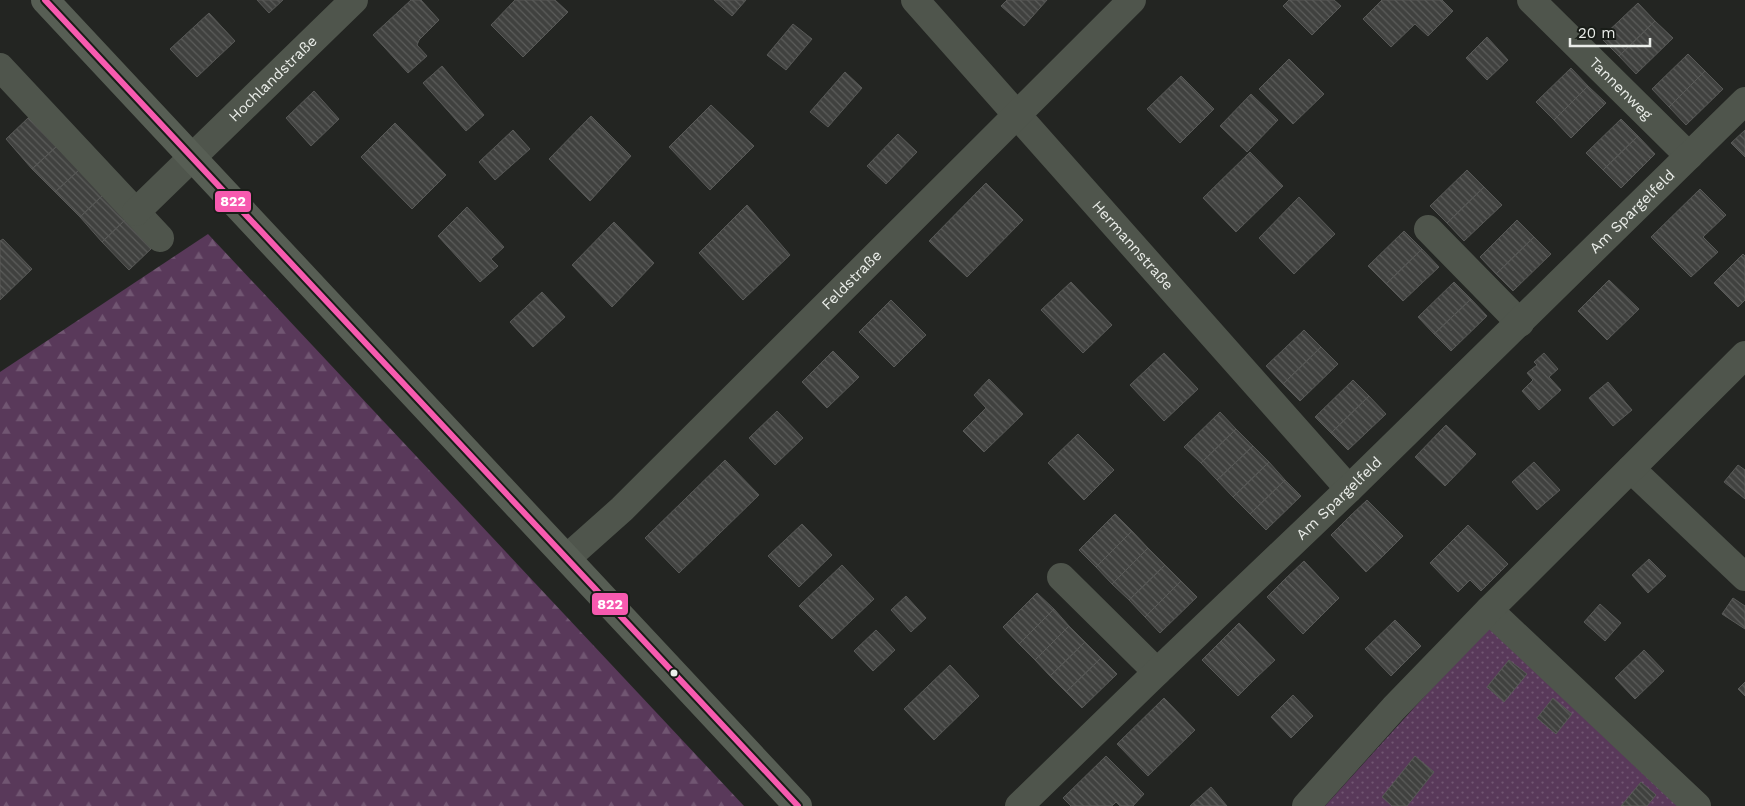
<svg xmlns="http://www.w3.org/2000/svg" width="1745" height="806" font-family="'Work Sans',sans-serif">
<defs>
<pattern id="forest-firs" width="22" height="20" patternUnits="userSpaceOnUse" patternTransform="scale(1.25)"><rect width="22" height="20" fill="#59395a"/><path d="M5 1l3.5 6h-7zM16 11l3.5 6h-7z" fill="#715672"/></pattern>
<pattern id="garden-dots" width="8" height="8" patternUnits="userSpaceOnUse" patternTransform="scale(1.25)"><rect width="8" height="8" fill="#59395a"/><path d="M2 2h.1M6 6h.1" fill="none" stroke="#715672" stroke-width="1.8" stroke-linecap="round"/></pattern>
<pattern id="building-back-hatch" width="6" height="6" patternUnits="userSpaceOnUse" patternTransform="scale(1.25)"><rect width="6" height="6" fill="#40413f"/><path d="M-1 5l2 2M0 0l6 6M5-1l2 2" fill="none" stroke="#5c5d5b"/></pattern>
</defs>
<rect width="100%" height="100%" fill="#232522"/>
<path fill="url(#forest-firs)" d="M208,234L744,806H0V372Z"/>
<path fill="url(#garden-dots)" d="M1489,625L1683,806H1325Z"/>
<path fill="url(#building-back-hatch)" stroke="#585957" d="M257,0H283L269,13Z
M411,0H421L439,20L419,40L417,45L427,56L408,73L373,35Z
M515,0H555L568,12L523,57L491,25Z
M714,0H746L732,16Z
M1007,0H1047L1024,26L1001,6Z
M1289,0H1334L1341,6L1312,35L1283,6Z
M1382,0H1442L1453,11L1428,36L1415,24L1391,47L1363,19Z
M1638,3L1655,21L1619,56L1601,38Z
M209,13L235,41L197,77L170,49Z
M1655,21L1673,38L1636,74L1619,56Z
M793,24L812,39L786,70L767,55Z
M1487,37L1508,60L1487,80L1466,58Z
M1688,54L1705,71L1669,107L1652,89Z
M1289,59L1324,94L1293,124L1259,89Z
M442,66L484,115L466,131L423,83Z
M1571,68L1588,86L1554,120L1536,102Z
M1705,71L1723,89L1686,125L1669,107Z
M845,72L862,88L828,127L810,112Z
M1181,76L1214,109L1180,143L1147,109Z
M1588,86L1606,103L1571,138L1554,120Z
M314,91L339,119L311,146L286,118Z
M1251,94L1278,120L1247,152L1220,126Z
M711,105L754,146L710,190L669,147Z
M591,116L631,156L590,201L549,159Z
M29,117L57,146L32,169L6,139Z
M1621,119L1638,136L1603,170L1586,153Z
M395,123L446,175L412,209L361,157Z
M513,130L530,149L495,180L479,162Z
M1745,130V157L1731,143Z
M898,134L917,152L886,184L867,166Z
M1638,136L1655,154L1621,188L1603,170Z
M57,146L79,170L55,192L32,169Z
M1250,152L1283,186L1236,232L1203,198Z
M79,170L103,195L80,217L55,192Z
M1467,170L1484,187L1447,223L1430,206Z
M986,183L1023,220L967,277L929,241Z
M1484,187L1502,205L1464,241L1447,223Z
M1700,189L1726,215L1703,237L1718,252L1691,277L1651,237Z
M103,195L126,219L102,242L80,217Z
M1299,197L1335,234L1294,274L1259,238Z
M747,205L790,255L743,300L699,253Z
M467,207L504,247L491,259L498,266L480,282L438,236Z
M126,219L152,248L129,270L102,242Z
M1517,220L1534,237L1496,274L1480,257Z
M614,222L654,263L612,307L572,265Z
M1404,231L1422,249L1386,284L1368,266Z
M1534,237L1551,254L1513,291L1496,274Z
M3,239L32,269L0,300V241Z
M1422,249L1439,267L1403,301L1386,284Z
M1743,254L1745,256V300L1738,307L1714,283Z
M1609,280L1639,309L1607,340L1578,311Z
M1071,282L1112,325L1083,353L1041,310Z
M1454,282L1471,299L1434,334L1418,317Z
M542,292L565,317L533,347L510,322Z
M1471,299L1487,316L1451,351L1434,334Z
M891,300L926,335L894,367L859,332Z
M1304,330L1321,347L1283,384L1266,366Z
M1321,347L1338,364L1300,401L1283,384Z
M833,351L859,377L827,408L802,382Z
M1164,353L1198,389L1164,421L1130,385Z
M1544,353L1558,369L1549,377L1561,390L1539,410L1522,391L1533,380L1527,373L1537,365L1534,362Z
M989,379L1023,414L984,452L963,431L986,408L974,395Z
M1353,380L1369,396L1331,433L1315,417Z
M1608,382L1632,410L1613,426L1589,398Z
M1369,396L1386,414L1348,450L1331,433Z
M777,411L803,438L775,465L749,438Z
M1220,412L1236,429L1201,463L1184,447Z
M1446,425L1476,454L1445,486L1415,457Z
M1236,429L1253,446L1217,480L1201,463Z
M1078,434L1114,470L1084,500L1048,463Z
M1253,446L1269,462L1233,497L1217,480Z
M725,460L759,495L679,573L645,538Z
M1269,462L1285,480L1250,514L1233,497Z
M1534,462L1560,490L1537,510L1512,482Z
M1738,465L1745,470V499L1724,482Z
M1285,480L1301,496L1266,530L1250,514Z
M1367,500L1403,536L1385,554L1349,517Z
M1115,514L1132,531L1096,567L1079,550Z
M1349,517L1385,554L1366,572L1331,535Z
M802,524L832,555L799,587L768,556Z
M1468,525L1508,564L1481,591L1470,580L1458,592L1430,563Z
M1132,531L1148,548L1112,584L1096,567Z
M1148,548L1165,565L1129,600L1112,584Z
M1649,559L1666,576L1648,593L1632,575Z
M1304,561L1339,598L1321,616L1285,579Z
M842,565L874,599L832,639L799,606Z
M1165,565L1181,581L1145,617L1129,600Z
M1285,579L1321,616L1303,634L1267,597Z
M1181,581L1197,597L1160,633L1145,617Z
M1037,593L1054,609L1019,644L1003,627Z
M906,596L926,618L911,632L891,610Z
M1733,598L1745,606V629L1722,614Z
M1600,604L1621,623L1605,641L1584,622Z
M1054,609L1069,626L1035,660L1019,644Z
M1395,620L1421,646L1391,676L1365,649Z
M1239,623L1275,660L1256,678L1221,641Z
M1069,626L1085,642L1050,676L1035,660Z
M876,630L895,650L873,671L854,651Z
M1221,641L1256,678L1238,696L1202,660Z
M1085,642L1101,658L1066,692L1050,676Z
M1644,650L1664,671L1635,699L1615,678Z
M1101,658L1117,674L1082,708L1066,692Z
M1509,660L1527,674L1504,702L1487,687Z
M950,665L979,696L934,740L904,709Z
M1745,682V696L1738,689Z
M1293,695L1313,716L1291,738L1271,717Z
M1164,698L1195,730L1148,776L1117,744Z
M1553,698L1572,714L1556,734L1537,718Z
M1106,756L1144,794L1133,806H1120L1116,802L1112,806H1071L1063,798Z
M1415,756L1434,772L1407,806H1392L1382,797Z
M1641,782L1656,795L1647,806H1621Z
M1211,787L1227,806H1190Z"/>
<g fill="none" stroke-linecap="round" stroke-linejoin="round">
<g stroke="#4f554c" stroke-width="28">
<path id="s1" d="M915,0L1349,489"/>
<path id="s2" d="M1531,0L1689,156"/>
<path d="M0,67L160,238"/>
<path id="s3" d="M136,212L354,0"/>
<path d="M1428,229L1520,323"/>
<path d="M1631,469L1745,577"/>
<path id="s4" d="M567,558L622,509L1132,0"/>
<path d="M1061,577L1157,672"/>
<path d="M1489,610L1697,806"/>
<path id="s5" d="M1019,806L1157,672L1349,489L1745,101"/>
<path d="M1306,806L1394,708L1489,610L1745,355"/>
</g>
<path stroke="#575e54" stroke-width="28" d="M45,0L798,806"/>
<defs>
<path id="bus-1" d="M45,0L798,806"/>
</defs>
<use href="#bus-1" stroke="#191d18" stroke-width="10"/>
<use href="#bus-1" stroke="#f75aaf" stroke-width="6"/>
</g>
<circle fill="#eaede9" stroke="#191d18" stroke-width="2" cx="674" cy="673" r="4.5"/>
<g text-anchor="middle" dominant-baseline="central" stroke-width="5" stroke-linejoin="round" paint-order="stroke">
<g font-size="15" fill="#eaede9" stroke="#191d18">
<text stroke="none"><textPath href="#s3" startOffset="191">Hochlandstraße</textPath></text>
<text stroke="none"><textPath href="#s2" startOffset="126">Tannenweg</textPath></text>
<text stroke="none"><textPath href="#s5" startOffset="854">Am Spargelfeld</textPath></text>
<text stroke="none"><textPath href="#s1" startOffset="328">Hermannstraße</textPath></text>
<text stroke="none"><textPath href="#s4" startOffset="398">Feldstraße</textPath></text>
<text stroke="none"><textPath href="#s5" startOffset="444">Am Spargelfeld</textPath></text>
</g>
</g>
<g stroke="#191d18" stroke-width="2">
<rect x="214" y="190" width="38" height="23" rx="5" fill="#f75aaf"/>
<rect x="591" y="592" width="38" height="24" rx="5" fill="#f75aaf"/>
</g>
<g font-size="14" text-anchor="middle" font-weight="bold" fill="#fff">
<text x="233" y="206">822</text>
<text x="610" y="609">822</text>
</g>
<path d="M1570 38v8h80v-8" fill="none" stroke="#eaede9" stroke-width="2.5"/>
<text x="1578" y="38" font-size="15" fill="#eaede9" stroke="#191d18" stroke-width="4" paint-order="stroke">20 m</text>
</svg>
